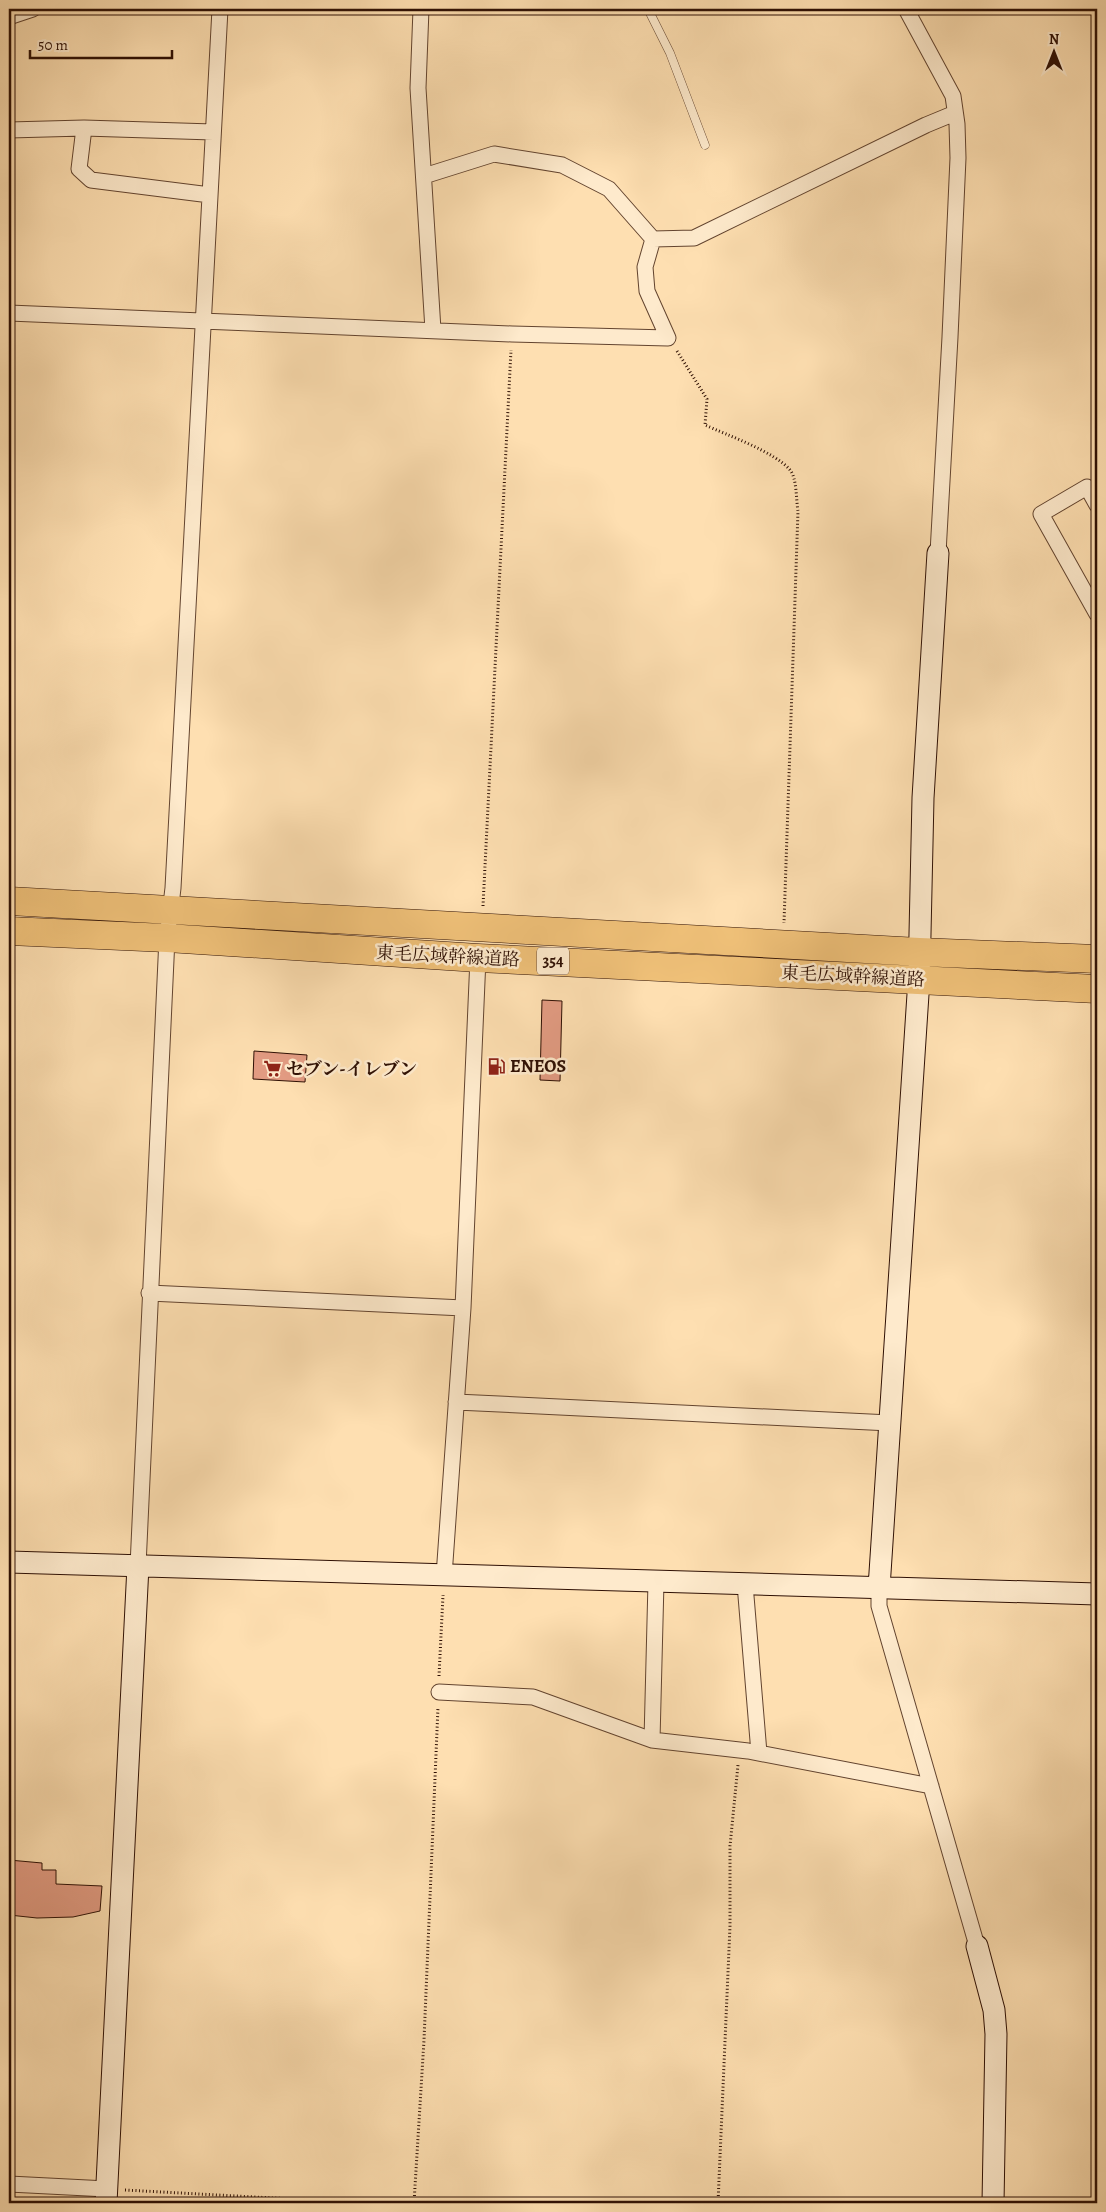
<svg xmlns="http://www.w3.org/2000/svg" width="1106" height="2212" font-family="Alegreya,'Noto Serif JP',serif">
<rect width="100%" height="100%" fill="#fedfb1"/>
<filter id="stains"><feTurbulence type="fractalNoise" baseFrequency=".004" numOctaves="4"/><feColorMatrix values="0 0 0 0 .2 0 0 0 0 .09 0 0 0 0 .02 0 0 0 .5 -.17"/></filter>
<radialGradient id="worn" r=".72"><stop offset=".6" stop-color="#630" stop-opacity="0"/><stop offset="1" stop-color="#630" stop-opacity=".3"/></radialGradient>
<path fill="#e29b82" stroke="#2f1004" d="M542,1000L562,1001L560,1081L540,1080Z
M254,1051L307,1055L305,1082L253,1079Z
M9,1860L42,1863V1870H56V1884L102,1886L100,1911L73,1917L37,1918L9,1915Z"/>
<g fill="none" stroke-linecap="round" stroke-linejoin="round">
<defs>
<path id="lane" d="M648,9L670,53L705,145"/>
<path id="street" d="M421,9L418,88L433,330
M906,9L953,96L957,124L958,158L950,337L938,553
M9,17L33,9
M84,128L213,132
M9,130L84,128L79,169L91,180L210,195
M424,176L494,154L562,165L609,189L653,239L694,238L926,125L955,113
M9,313L512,334L668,338L647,291L645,267L653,239
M1097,505L1087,487L1041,514L1097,614
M149,1293L463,1308
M456,1402L890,1423
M138,1566L167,938L173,888L220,9
M444,1576L463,1308L478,958
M656,1582L652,1740L748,1751L931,1786
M745,1584L759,1753
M879,1588V1606L977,1946
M439,1692L533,1697L652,1740
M9,2184L107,2189"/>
<path id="secondary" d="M9,1562L1097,1594
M879,1588L919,979L923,798L938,553
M977,1946L994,2010L996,2034L993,2203
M106,2203L138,1566"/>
<path id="highway" d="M9,901L919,952L1097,959
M9,931L167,938L478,958L1097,989"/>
</defs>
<use href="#lane" stroke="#63442f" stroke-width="9"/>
<use href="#street" stroke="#63442f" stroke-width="17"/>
<use href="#secondary" stroke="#2f1004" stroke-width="23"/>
<use href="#highway" stroke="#2f1004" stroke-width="29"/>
<path stroke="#2f1004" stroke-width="3" stroke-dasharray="1 2.5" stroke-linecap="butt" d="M677,351L707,399L705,425C727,435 775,452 790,470C797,478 796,500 798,511L784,923
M483,906L511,350
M439,1676L443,1595
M125,2190L366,2203
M414,2203L424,2040L438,1707
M718,2203L730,1926V1846L738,1765"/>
<use href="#lane" stroke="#feeacc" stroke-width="8"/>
<use href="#street" stroke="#feeacc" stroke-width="15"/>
<use href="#secondary" stroke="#feeacc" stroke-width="21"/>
<use href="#highway" stroke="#efc078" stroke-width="28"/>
</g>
<defs>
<symbol id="fuel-bare" viewBox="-9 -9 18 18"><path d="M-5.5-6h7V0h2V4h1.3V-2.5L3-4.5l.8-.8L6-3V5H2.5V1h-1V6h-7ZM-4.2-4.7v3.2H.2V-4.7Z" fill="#8f2418" stroke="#feeacc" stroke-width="2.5" paint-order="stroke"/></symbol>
<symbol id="supermarket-bare" viewBox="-9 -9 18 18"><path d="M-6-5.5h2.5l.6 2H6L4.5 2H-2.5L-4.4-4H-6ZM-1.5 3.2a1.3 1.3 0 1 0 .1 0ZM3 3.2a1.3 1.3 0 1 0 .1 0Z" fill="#8f2418" stroke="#feeacc" stroke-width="2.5" paint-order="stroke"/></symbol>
</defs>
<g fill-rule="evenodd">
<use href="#fuel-bare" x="484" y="1054" width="25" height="25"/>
<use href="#supermarket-bare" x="260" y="1056" width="25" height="25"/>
</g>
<g text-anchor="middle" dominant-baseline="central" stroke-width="5" stroke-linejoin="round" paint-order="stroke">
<rect fill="#feeacc" stroke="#6d5140" stroke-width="1" x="537" y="947.5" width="32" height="27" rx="4"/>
<g font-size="16" font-weight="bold" fill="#2f1004">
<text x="553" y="961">354</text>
</g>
<g font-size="18" fill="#2f1004" stroke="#feeacc">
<text transform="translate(448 956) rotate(3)">東毛広域幹線道路</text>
<text transform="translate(853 976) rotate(3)">東毛広域幹線道路</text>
</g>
<g font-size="18" font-weight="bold" fill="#2f1004" stroke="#feeacc" text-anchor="start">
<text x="510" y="1066">ENEOS</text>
<text x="286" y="1069">セブン-イレブン</text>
</g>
</g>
<rect width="1106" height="2212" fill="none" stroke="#fedfb1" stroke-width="30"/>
<rect x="10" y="10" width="1086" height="2192" fill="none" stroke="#2f1004" stroke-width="2.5"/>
<rect x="15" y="15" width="1076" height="2182" fill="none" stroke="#2f1004"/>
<g transform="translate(1054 52)" stroke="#feeacc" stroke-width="4" paint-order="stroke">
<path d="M0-4L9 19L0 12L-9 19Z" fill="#2f1004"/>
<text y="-8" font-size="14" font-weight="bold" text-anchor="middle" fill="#2f1004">N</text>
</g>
<path d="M30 50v8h142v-8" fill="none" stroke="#2f1004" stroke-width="2.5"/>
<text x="38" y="50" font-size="15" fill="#2f1004" stroke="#feeacc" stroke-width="4" paint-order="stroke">50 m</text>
<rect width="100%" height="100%" filter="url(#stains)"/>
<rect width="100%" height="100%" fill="url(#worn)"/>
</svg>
